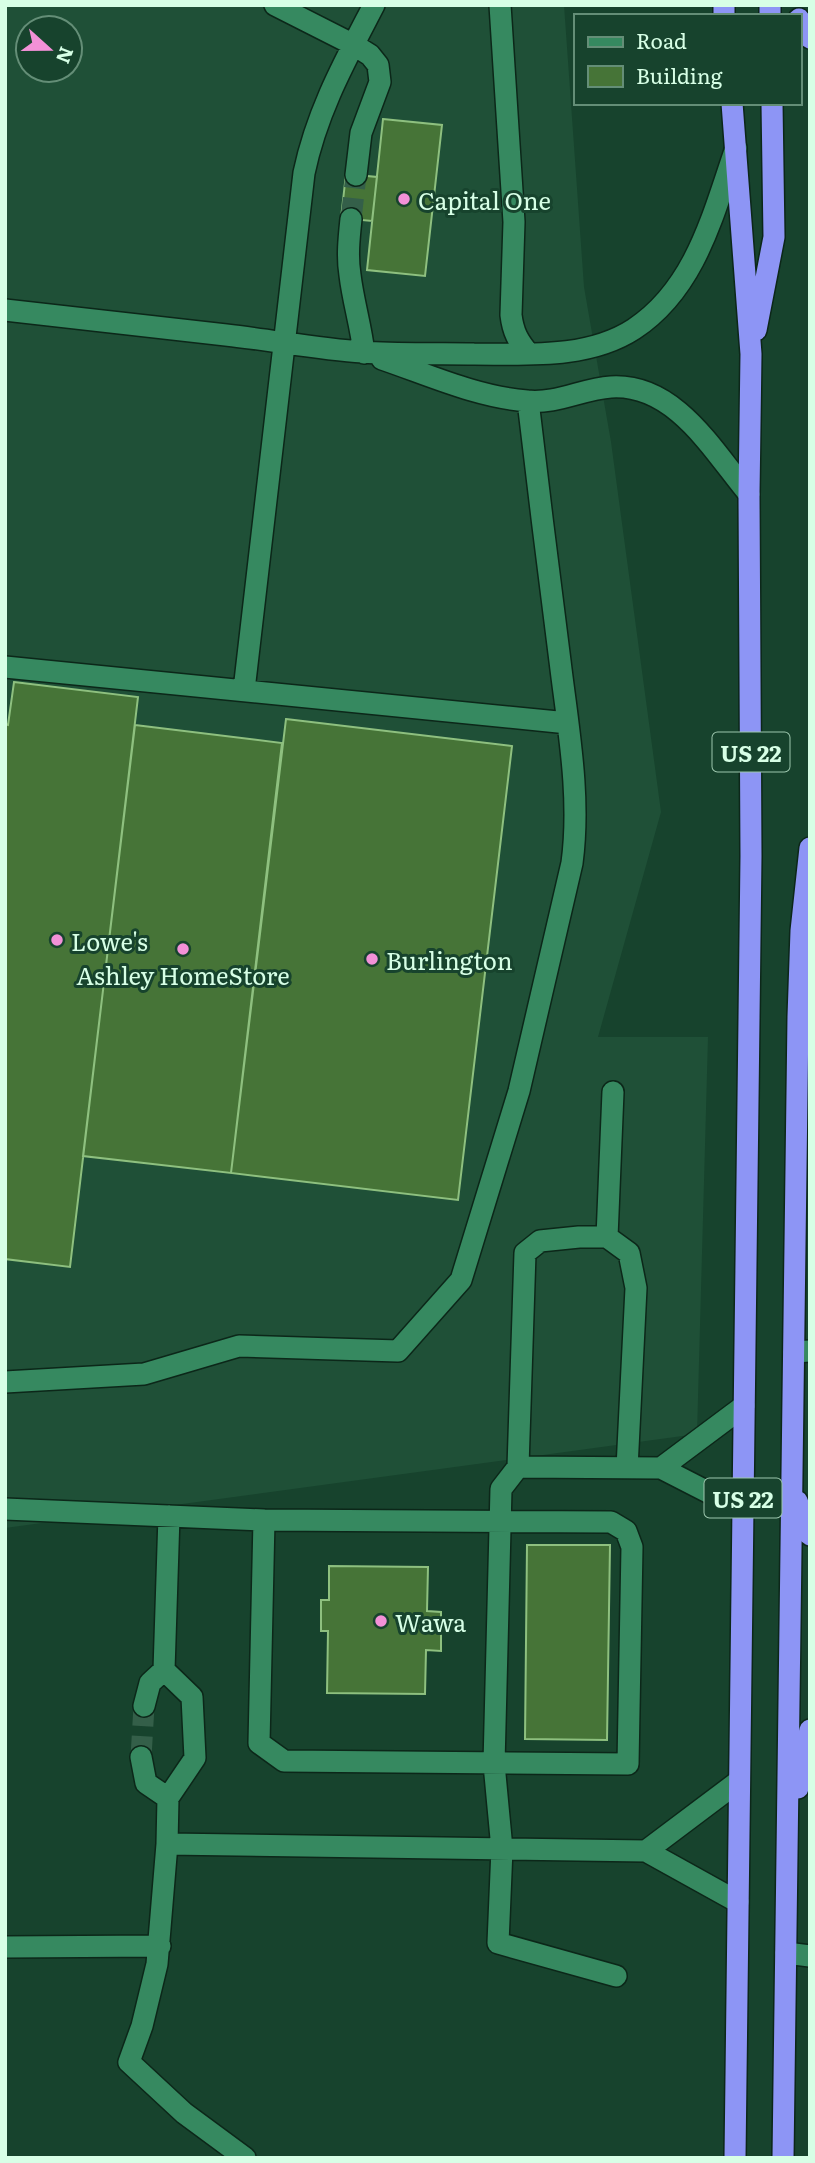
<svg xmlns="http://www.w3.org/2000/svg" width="815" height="2163" font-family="Literata,serif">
<rect width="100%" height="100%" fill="#17432d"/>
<path fill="#1f5037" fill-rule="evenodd" d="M5,5H564L584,287L611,442L661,812L598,1037H708L697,1434L5,1528ZM28,28H70V70H28Z"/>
<path fill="#467437" stroke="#8ec07f" stroke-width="2" d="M383,119L442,125L425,276L367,270Z
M346,174L377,177L372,221L341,218Z
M14,682L138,697L70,1267L5,1259V724L8,725Z
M286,719L512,746L458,1200L231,1173Z
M135,725L282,743L231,1173L83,1156Z
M527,1545H610L607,1740L525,1739Z
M329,1566L428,1567L427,1611L441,1612V1651L426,1650L425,1694L327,1693L328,1631H321V1600H329Z"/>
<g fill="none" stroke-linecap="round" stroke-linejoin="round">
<path stroke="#345f49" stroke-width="21" stroke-dasharray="21 10" stroke-linecap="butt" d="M351,219L356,175
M141,1757L144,1706"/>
<defs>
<path id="minor" d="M275,5L354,45L370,55L378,65L380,82L361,133L356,175
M500,5L514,222L511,315C513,332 518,341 529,354
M351,219C349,238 347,257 350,275C353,301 361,326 364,353
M5,310C79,319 153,327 226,335C272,340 317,349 363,352C400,355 437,353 474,354C527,354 588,359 634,329C696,288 713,214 736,148
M382,359C429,375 477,397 527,401C557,404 582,389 611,387C675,383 713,451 749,494
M5,667L568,723
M244,690L304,173C317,111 345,61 374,5
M607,1237L613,1092
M794,1352L810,1351
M5,1382L144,1374L239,1346L398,1351L461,1280L519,1091L572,863C581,796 568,728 560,661C549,574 538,488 528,401
M518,1467L525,1253L540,1241L579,1237H607L629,1253L636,1288L627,1468
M661,1468L744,1406
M5,1509L264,1520
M264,1520L611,1522L626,1531L632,1547L628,1764L284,1761L259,1743Z
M144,1706L150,1683L164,1670
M141,1757L146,1783L168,1798
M167,1844L168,1798L195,1758L192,1697L164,1670L169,1516
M646,1851L739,1781
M5,1947L160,1946
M786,1953L810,1956
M616,1976L498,1943L502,1849L494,1764L501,1489L518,1467L661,1468L743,1510
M245,2158L184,2113L129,2062L142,2026L157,1964L167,1844L646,1851L738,1902"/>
<path id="highway" d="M724,5V16
M770,5V16
M799,19L810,38
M732,103L751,354L749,494L751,856L735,2158
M756,330L774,237L772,103
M797,1501L810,1535
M798,1788L810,1730
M783,2158L798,1017L801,931L810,848"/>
</defs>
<use href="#minor" stroke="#0c2719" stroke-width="24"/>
<use href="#highway" stroke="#0c2719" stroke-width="24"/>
<use href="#minor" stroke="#368960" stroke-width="21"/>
<use href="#highway" stroke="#8d95f5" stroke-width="21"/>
</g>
<g fill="#f291d7" stroke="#17432d" stroke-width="2.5">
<circle cx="404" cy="199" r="7"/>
<circle cx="57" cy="940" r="7"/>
<circle cx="183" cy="949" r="7"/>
<circle cx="372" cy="959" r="7"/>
<circle cx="381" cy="1621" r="7"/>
</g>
<g text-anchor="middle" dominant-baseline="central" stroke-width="6" stroke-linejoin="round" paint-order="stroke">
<g fill="#17432d" stroke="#9dc7ae" stroke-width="2">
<rect x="712.5" y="732.5" width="77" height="39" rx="5"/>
<rect x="704.5" y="1478.5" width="77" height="39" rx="5"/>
</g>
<g font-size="23" font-weight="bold" fill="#d7ffe6">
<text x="751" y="752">US 22</text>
<text x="743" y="1498">US 22</text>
</g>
<g font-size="24" fill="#d7ffe6" stroke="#17432d" text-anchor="start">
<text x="418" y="199">Capital One</text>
<text x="71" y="940">Lowe's</text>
<text x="386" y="959">Burlington</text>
<text x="183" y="974" text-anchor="middle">Ashley HomeStore</text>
<text x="395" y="1621">Wawa</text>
</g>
</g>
<rect width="815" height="2163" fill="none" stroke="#d7ffe6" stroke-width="14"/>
<rect x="574" y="14" width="228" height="91" fill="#17432d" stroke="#648e77" stroke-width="2"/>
<rect x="588" y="37" width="35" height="10" fill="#368960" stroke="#648e77" stroke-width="2"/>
<text x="636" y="49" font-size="21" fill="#d7ffe6">Road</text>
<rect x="588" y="66" width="35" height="21" fill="#467437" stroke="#648e77" stroke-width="2"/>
<text x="636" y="84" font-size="21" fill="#d7ffe6">Building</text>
<g transform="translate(49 49) rotate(111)"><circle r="33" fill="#17432d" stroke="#648e77" stroke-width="2"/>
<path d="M0-5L12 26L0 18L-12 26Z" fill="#f291d7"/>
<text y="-10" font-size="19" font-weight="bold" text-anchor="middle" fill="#d7ffe6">N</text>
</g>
</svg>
